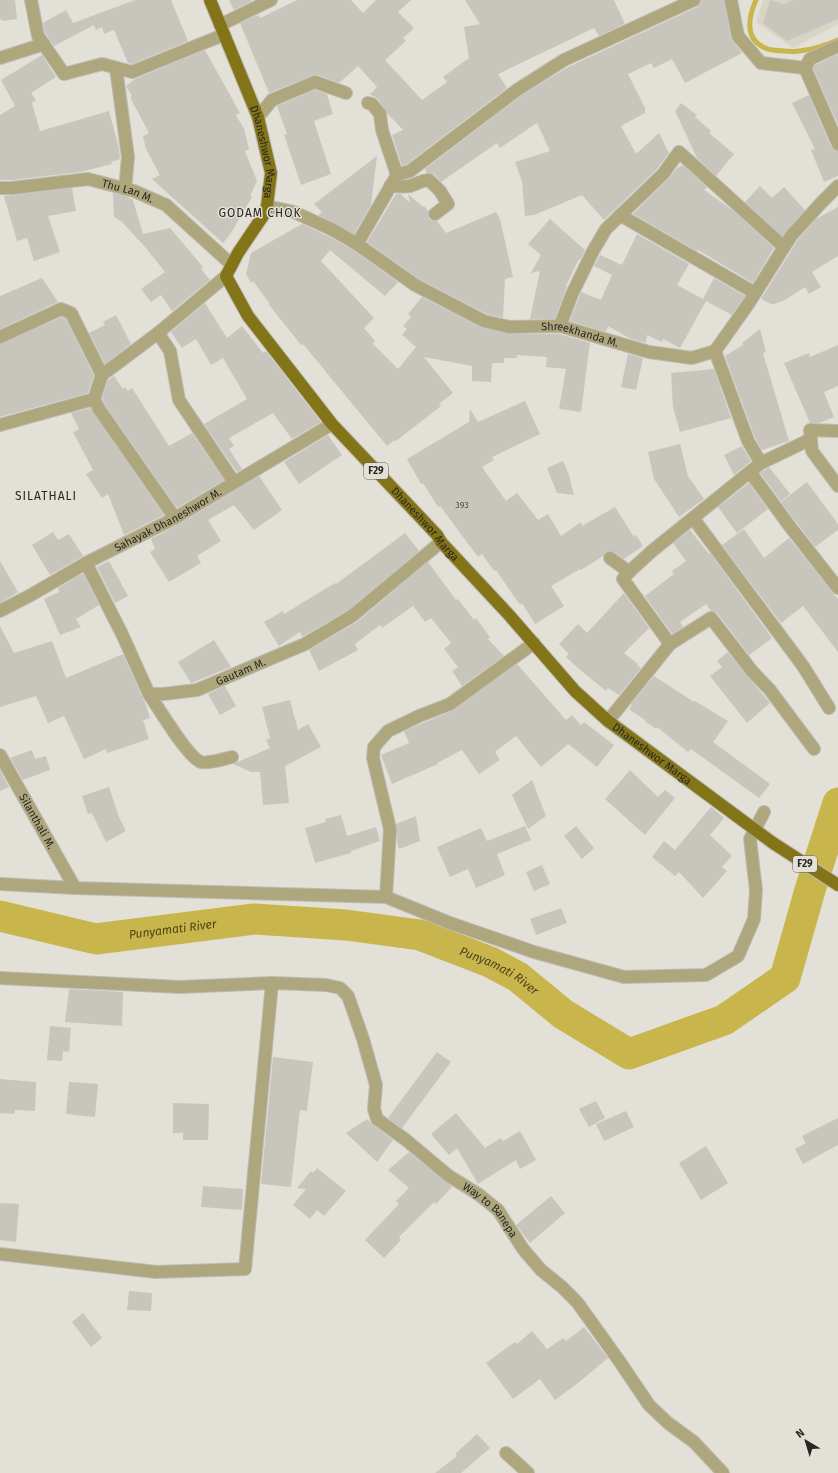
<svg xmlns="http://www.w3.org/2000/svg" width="838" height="1473" font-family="'Fira Sans',sans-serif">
<rect width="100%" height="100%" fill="#e2e0d7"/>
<path fill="#d8d5c5" d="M763,0H838V24L793,48L756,22Z"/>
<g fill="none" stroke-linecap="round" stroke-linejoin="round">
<path stroke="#c8b54c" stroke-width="5" d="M756,0C748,18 744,41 768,49C773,51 779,50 784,51C789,51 794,52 799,51C813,50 826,45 838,40"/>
<path stroke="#c8b54c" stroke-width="31" id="s1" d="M0,916L96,939L254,919L346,925L420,935L490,962L518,977L563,1014L629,1054L724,1020L785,978L810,890L838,803"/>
</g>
<path fill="#c8c6bc" d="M0,0H15L17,19L2,21L1,19H0Z
M135,0H171L188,41L132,64L128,63L114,30L104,34L102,27L96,30L94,25L54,46L45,33L43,23L66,10L73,23Z
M229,0H251L252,1L234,10Z
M297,0H351L363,13L376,0H411L398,12L414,28L403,38L406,41L385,60L422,100L447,82L443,77L469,58L464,27L480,24L465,0H614L625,24L599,36L594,28L498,74L507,88L407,164L402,166L392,135L403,130L387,113L378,99L370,94L377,87L358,66L339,83L318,75H313L269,93L240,23L258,15L260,18Z
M701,0H724L731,38L742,53L685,83L672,59L654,68L651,63L628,74L645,108V113L621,126L636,154L659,133L669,153L657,169L604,220L582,195L534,215L525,216L522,181L515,162L550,151L537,123L500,148L497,143L441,182L434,174L427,173L425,169L521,96L568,67L697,7L700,4Z
M770,0L784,4L793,0H838V19L787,41L763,23Z
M205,50L240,113L236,115L244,129L249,149L245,151L257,181L250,196L252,197L231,233L223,243L152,179L160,175L146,149L143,136L149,133L130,97L132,96L126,86L135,79Z
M838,54V125L813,68L815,65Z
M42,55L56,77L31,93L36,100L32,103L40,131L109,111L119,148L120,159L111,162L112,164L80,172L12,180H0V115L15,106L1,80Z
M315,90L327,94L333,114L314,121L331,174L301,185L284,135L287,134L277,106Z
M809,95L831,147L834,150L838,151V176L824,182L811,150L815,149L792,103Z
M681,103L697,115L695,117L711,131L709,133L734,154L716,176L697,158L675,111Z
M377,156L371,205L354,234L318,215L322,212L314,204Z
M683,165L707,187L704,190L735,212L774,248L753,283L698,250L697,251L633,214L668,179L677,168Z
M760,186L772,198L784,187L805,210L782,236L745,202Z
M72,188L76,211L48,216L60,252L34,261L27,238L17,241L4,196Z
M113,193L128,197L133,200L143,234L170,228L203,267L201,269L210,280L172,311L161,295L151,302L141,289L165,272L146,248L122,222L114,217Z
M396,194H401L410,203L408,194L423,207L424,206L428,211V215L429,219L433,221H437L446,233L496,212L500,219L513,277L505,279L503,318L487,314L419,279L367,242Z
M838,207V256L812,272L821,287L809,294L805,287L785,300L774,304H771L761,299L797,241L816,219Z
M550,219L585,250L580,260L579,259L566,286H567L555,319H530L540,271L531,273L541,255L528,244Z
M302,224L330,237L353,250L398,282L385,296L330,250L321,261L374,318L364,328L375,341L373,344L398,369L416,347L402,335L407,329L403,326L411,317L408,314L422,297L482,328L509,334H559L590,343L581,412L559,409L566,369L546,367L547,357L517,355V358H504V363H492L491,382L472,381V366L424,357L453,393L439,404L441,406L396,441L395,440L387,446L303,344L302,346L269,305L270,304L253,281L251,283L246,274L251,253Z
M637,234L689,264L677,285L703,299L714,278L745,296L732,315L706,301L680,348L663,339L662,342L647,335L646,343L631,339L608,326L606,332L570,321L581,292L601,300L612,275L594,266L600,255L622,265Z
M42,278L58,302L0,329V296Z
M205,303L227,338L242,326L263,353L266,351L321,422L292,439L273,413L229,438L234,446L229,449L242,469L237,472L204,424L247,399L223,358L211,365L196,339L182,348L171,332Z
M116,315L131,344L105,364L89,333L105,325L103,322Z
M61,317L66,319L94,376L88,393L0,417V344Z
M760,329L766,352L763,353L789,441L762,450L755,438L725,356L743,345L742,343Z
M838,345V386L824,392L834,417L819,423H810L784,363L809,353L810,357Z
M628,354L643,358L636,390L621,387Z
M714,369L731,418L680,432L673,407L671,373Z
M114,376L123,389L125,387L128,391L132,388L169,446L192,433L224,480L177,508L105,405L102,398L108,380Z
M525,401L540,434L492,457L494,460L482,467L506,501L517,493L538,520L548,514L561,536L581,522L582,526L615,507L634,537L636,535L643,546L624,559L614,552L607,551L603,556L581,570L580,569L551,586L564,606L535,624L522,603L520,605L496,570L494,571L482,554L478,557L440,506L438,507L423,483L421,484L407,459L469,422L470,409L478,422Z
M90,408L164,515L124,535L108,494L102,498L86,474L93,470L73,432L79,429L71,413Z
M328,435L342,455L299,484L284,462Z
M680,444L688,476L704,499L679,517L654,479L648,452Z
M742,446L751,461L734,475L724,455Z
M563,461L569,475L574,495L557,493L547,468Z
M769,467L790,494L781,501L760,473Z
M259,476L282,510L254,530L234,505L208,520L221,541L197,556L201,563L169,582L150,552L155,549L151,539L179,524Z
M807,482L838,524V530L815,547L781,502Z
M749,483L768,509L737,533L718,507Z
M744,529L764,558L789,538L838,599V652L803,606L781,623L722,545Z
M690,530L709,554L710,553L772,638L749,655L717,613L711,611L706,604L680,622L683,627L672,634L645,596L674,574L672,571L686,561L673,543Z
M53,532L58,540L69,534L83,556L50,575L32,545Z
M405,533L419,551L348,610L302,637L300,632L279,646L264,622L283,611L284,614L335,583L336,584Z
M0,561L18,592L0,603Z
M109,561L128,596L115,603L97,567Z
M428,562L456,600L458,599L474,620L476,618L490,637L488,639L504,656L462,686L452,671L458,667L444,649L451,643L431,618L425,622L413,606L382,628L380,625L355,644L358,650L319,671L309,650L357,622Z
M83,573L99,605L76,619L81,627L60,635L44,599L59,592L58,588Z
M624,593L649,628L624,653L638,664L637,665L641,668L619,695L608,688L606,691L579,669L566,657L569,654L559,644L578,624L587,633Z
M0,626L14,653L52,641L66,678L123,654L146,705L150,718L143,720L149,739L107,753L106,749L84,759L64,716L48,723L36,696L0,707Z
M214,640L231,667L191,683L178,662Z
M728,652L770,703L747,723L710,676L722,667L717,661Z
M517,664L566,720L572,715L581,725L584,722L614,745L597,767L568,744L541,767L516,736L495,752L500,760L479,774L462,750L437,763L438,764L392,784L381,755L409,743L404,731L454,710Z
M654,676L694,702L695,701L728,721L713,742L770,784L759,798L691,749L688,752L657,727L656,729L645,721V720L629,709L632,705L631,704Z
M225,686L236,706L220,715L208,694Z
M290,700L298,730L308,724L321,747L285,766L289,803L263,805L260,772H251L233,764L270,748L266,740L270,738L262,707Z
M32,750L35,759L46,756L50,770L23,780L10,758Z
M0,770L9,787L0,791Z
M630,770L658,797L665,790L675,798L645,835L605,799Z
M532,780L546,816L528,829L512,795Z
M109,787L119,817L126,831L106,842L92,813L88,814L82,796Z
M711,807L724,818L710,835L732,856L722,867L727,871L703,898L679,872L675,876L652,857L664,841L675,850Z
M341,815L347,836L376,827L380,841L351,851V853L315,863L305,828L326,822L325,819Z
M416,816L420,841L399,849L397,842L396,824Z
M525,826L531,840L497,854L505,875L476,888L468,869L450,877L437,847L481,828L487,841Z
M576,826L594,848L582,859L564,836Z
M542,865L550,884L534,891L526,872Z
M561,908L567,923L536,935L530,919Z
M69,989L123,992L122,1026L65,1022Z
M50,1026L71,1028L69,1052L63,1051L62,1061L47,1060Z
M437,1052L451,1062L402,1128L388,1118Z
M273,1057L313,1062L307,1111L300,1110L291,1187L261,1184Z
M0,1079L36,1082L35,1111L15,1110L14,1114L0,1113Z
M69,1082L98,1084L95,1117L66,1114Z
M596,1101L605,1118L589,1127L579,1109Z
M173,1103L209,1104L208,1140H183V1133H173Z
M626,1111L634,1127L604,1141L596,1124Z
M456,1113L485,1148L501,1138L503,1141L520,1131L536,1160L520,1169L516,1160L478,1184L457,1148L449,1155L431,1134Z
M838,1118V1145L803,1164L795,1149L806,1143L802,1136Z
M367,1119L373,1125L393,1140L377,1162L346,1133Z
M706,1146L728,1183L701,1200L679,1163Z
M409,1152L452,1187L436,1204L434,1202L399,1237L401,1240L384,1258L365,1240L399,1204L396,1201L409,1188L388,1170Z
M317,1168L346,1191L324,1216L317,1210L310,1219L293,1205L306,1189L297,1188L311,1171L313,1173Z
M203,1186L243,1189L242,1210L201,1207Z
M551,1196L565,1213L530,1243L516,1225Z
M0,1203L19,1204L16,1242L0,1240Z
M129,1291L152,1293L151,1311L127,1310Z
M83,1313L102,1338L91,1347L72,1322Z
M584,1327L608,1358L578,1383L555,1400L540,1379L513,1399L486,1363L515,1342L517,1344L532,1331L547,1349L563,1338L566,1341Z
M477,1434L490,1448L461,1473H435L457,1456L455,1454Z"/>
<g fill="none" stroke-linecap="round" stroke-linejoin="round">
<defs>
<g id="street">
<path d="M31,0L38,36L64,74L102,64L132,72L223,35"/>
<path d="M731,0L738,36L761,63L805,68"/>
<path d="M220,25L271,0"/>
<path d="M0,58L44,44"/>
<path d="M116,68L128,157L125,189"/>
<path d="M805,68L838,144"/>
<path d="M805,68L810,59L838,46"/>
<path d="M368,103L372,104L380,114L382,130L397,175"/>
<path d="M258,117L272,100L315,82L346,93"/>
<path d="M390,186C397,186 404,187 410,186C417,184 422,180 429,180L440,191L448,204L435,214"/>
<path id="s2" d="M0,188H12L88,179L134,191L166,205L232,265"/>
<path id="s3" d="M267,206L294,212L333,230L357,244L415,285L484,321L509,327L560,326L649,352L692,358L715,351L749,303L791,236L821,203L838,186"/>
<path d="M620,215L755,293"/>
<path d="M357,244L397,175L410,171L517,90L564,60L694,0"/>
<path d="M560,326L572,294L593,251L606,229L663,174L679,152L784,247"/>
<path d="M158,333L170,351L179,400L234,482"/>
<path d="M0,337L61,309L71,313L102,375"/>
<path d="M0,425L94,399"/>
<path d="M838,431L810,430L812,451L838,486"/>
<path d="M761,463L811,439"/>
<path d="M750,472L791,528L838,588"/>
<path d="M175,518L99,409L94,399L102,375L158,333L226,276"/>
<path d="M693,518L803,666L829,708"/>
<path d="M610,558L629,572L652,551L761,463L748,441L715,351"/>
<path id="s4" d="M86,563L122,634L149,694H163L197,690L305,644L352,616L441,542"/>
<path id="s5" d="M0,611L31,595L86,563L175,518L332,424"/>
<path d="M670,644L711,618L752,671L770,690L814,749"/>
<path d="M149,694C158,707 188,758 201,762C210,764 223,759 232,757"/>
<path d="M608,721L670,644L623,579L629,572"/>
<path id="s6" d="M0,755L75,888"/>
<path d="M0,884L75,888L386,897L450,923L534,952L624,977L706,975L738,956L754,919L756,890L750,839L764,812"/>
<path d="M386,897L390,829L373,758L374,747L388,731L419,716L450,704L534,643"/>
<path id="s7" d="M0,978L180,987L272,983L326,985L340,988L348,996L363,1039L376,1085L374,1109L377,1119L406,1140L449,1176L478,1194L498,1210L523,1249L541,1270L562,1287L577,1302L620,1362L649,1405L668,1423L694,1442L723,1473"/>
<path d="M0,1254L156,1272L245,1269L272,983"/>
<path d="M506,1453L528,1473"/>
</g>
<g id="primary">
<path id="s8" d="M210,0L258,117L271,173L267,206L265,213L238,253L226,276L248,316L332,424L437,535L441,542L509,615L575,691L608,721L773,843L838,885"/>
</g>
</defs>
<use href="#street" stroke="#bdbbb3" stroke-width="14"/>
<use href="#primary" stroke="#bdbbb3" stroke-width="14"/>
<use href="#street" stroke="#aea67d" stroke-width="12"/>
<use href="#primary" stroke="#847418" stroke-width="12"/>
</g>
<g text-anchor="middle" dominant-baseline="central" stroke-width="3" stroke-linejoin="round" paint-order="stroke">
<g font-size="9" fill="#504f49">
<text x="462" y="505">393</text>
</g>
<g fill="#e2e0d7" stroke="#605e59" stroke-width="1">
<rect x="364" y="463" width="24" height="16" rx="3"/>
<rect x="793" y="856" width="24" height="16" rx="3"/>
</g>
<g font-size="10" font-weight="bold" fill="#282723">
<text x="376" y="471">F29</text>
<text x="805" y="864">F29</text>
</g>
<g font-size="11" fill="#282723" stroke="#e2e0d7">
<text stroke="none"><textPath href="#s8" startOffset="162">Dhaneshwor Marga</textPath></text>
<text stroke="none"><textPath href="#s2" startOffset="130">Thu Lan M.</textPath></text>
<text stroke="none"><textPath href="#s3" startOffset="345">Shreekhanda M.</textPath></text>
<text stroke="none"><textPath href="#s5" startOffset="191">Sahayak Dhaneshwor M.</textPath></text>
<text stroke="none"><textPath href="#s8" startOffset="618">Dhaneshwor Marga</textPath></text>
<text stroke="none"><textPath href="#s4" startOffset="241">Gautam M.</textPath></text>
<text stroke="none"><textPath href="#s8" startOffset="942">Dhaneshwor Marga</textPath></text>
<text stroke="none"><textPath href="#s6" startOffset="76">Silanthali M.</textPath></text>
<text stroke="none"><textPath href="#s7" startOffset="626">Way to Banepa</textPath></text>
</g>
<g font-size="12" letter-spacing="1" fill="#282723" stroke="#e2e0d7">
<text x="260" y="213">GODAM CHOK</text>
<text x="46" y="496">SILATHALI</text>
</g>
<g font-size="12" font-style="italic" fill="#4c4418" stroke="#e2e0d7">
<text stroke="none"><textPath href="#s1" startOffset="176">Punyamati River</textPath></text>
<text stroke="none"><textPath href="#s1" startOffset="512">Punyamati River</textPath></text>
</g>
</g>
<g transform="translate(806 1441) rotate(322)" stroke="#e2e0d7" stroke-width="3" paint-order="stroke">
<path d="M0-3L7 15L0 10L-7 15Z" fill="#282723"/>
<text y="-6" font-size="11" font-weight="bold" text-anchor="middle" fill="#282723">N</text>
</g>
</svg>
